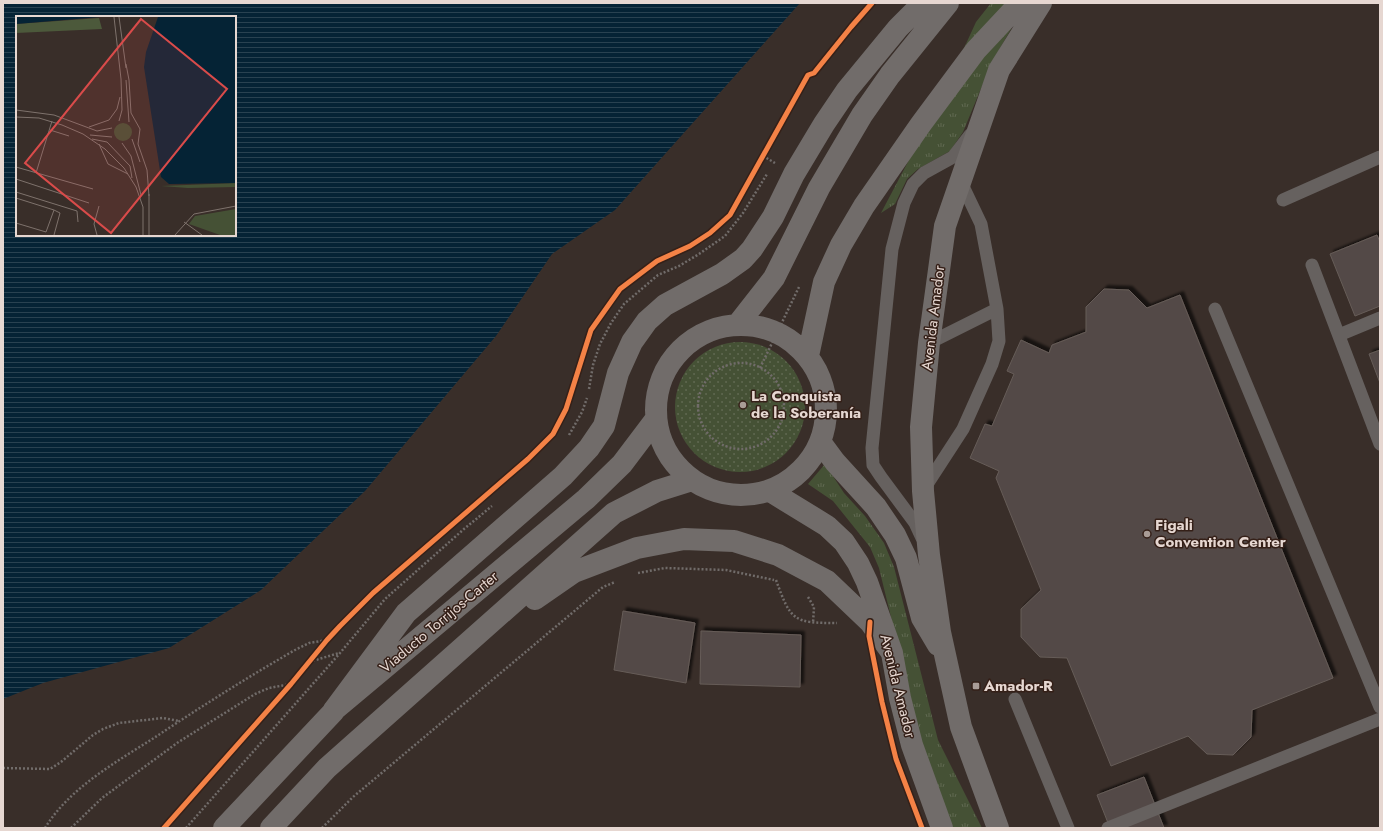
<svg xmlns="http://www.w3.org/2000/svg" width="1383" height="831" font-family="Jost,sans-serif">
<defs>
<pattern id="grass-dots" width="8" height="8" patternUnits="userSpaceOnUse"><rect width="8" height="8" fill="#455135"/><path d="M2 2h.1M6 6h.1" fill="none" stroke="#606951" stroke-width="1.8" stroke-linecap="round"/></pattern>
<pattern id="park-tufts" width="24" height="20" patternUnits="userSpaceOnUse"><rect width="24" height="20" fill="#455135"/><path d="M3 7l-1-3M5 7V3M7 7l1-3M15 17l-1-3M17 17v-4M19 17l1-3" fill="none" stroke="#606951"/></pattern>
<pattern id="water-rules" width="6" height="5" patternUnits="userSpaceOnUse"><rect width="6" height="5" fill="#052335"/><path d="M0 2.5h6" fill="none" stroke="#294251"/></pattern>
<filter id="shadow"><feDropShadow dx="3.5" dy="-3.5" stdDeviation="1" flood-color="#0009"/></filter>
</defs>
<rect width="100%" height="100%" fill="#392e29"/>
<path fill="url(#grass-dots)" d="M675 407a65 65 0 1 1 130 0a65 65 0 1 1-130 0Z"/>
<path fill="url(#park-tufts)" d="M991,3H1026L992,62L963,132L950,151L918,169L907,179L895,204L881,213L937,107L976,22Z
M825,464L844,493L865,516L884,543L894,567L938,740L982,828H953L924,752L879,568L870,547L833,501L808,484Z"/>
<path fill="url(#water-rules)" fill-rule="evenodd" d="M3,3H800L615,210L552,254L496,336L365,491L261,590L169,648L43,683L3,699ZM17,17H235V235H17Z"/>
<path fill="#534a46" stroke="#665c58" filter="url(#shadow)" d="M1377,235L1380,242V306L1355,316L1330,254Z
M1104,289L1129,290L1147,308L1180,295L1333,678L1252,710L1251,737L1233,755L1207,754L1188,736L1111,766L1067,658L1040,657L1021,637V609L1041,590L996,478L999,471L970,458L985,424L992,426L1014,374L1007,371L1021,340L1049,353L1052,345L1086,332V307Z
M1380,350V383L1369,354Z
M623,611L695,623L686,683L614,670Z
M701,631L801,635L800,687L700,684Z
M1144,777L1164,828H1110L1097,795Z"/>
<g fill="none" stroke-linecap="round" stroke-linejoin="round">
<path stroke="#716c6a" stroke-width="2.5" stroke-dasharray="2 2" stroke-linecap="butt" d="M763,156L775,163
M698 406a43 43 0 1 1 86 0a43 43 0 1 1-86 0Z
M760,368L799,287
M589,389L593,365L600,344L611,323L624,304L658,275L679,266L699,254L725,236L743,213L767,174
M569,435L582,412L587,398
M638,573L665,568L726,570L774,580
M776,580C791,621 793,623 837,623
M808,597L814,607L813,623
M309,662L339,653
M3,768L50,769L61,762L93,735L103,729L119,723L163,718L179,721
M45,828C70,787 118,761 157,736C202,706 248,677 295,650L309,643L327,640
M71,828L102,798L177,743L255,694L269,688L291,684
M186,828L340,653L385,599L464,529L492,506
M322,828L353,797L603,587L615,582"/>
<path stroke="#66615f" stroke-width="13" d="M1283,200L1380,157
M1312,265L1380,444
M1215,309L1380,707
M1339,335L1380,318
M929,343L997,309
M924,489L963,429L992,364L999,341L997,309L981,224L960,180
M922,538L915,523L881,477L873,465L872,448L892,249L904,203L913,184L924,173L953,157L970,135
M1015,699L1068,828
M1108,828L1380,719"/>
<path stroke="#716c6a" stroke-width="22" d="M738,324L774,278L819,188L862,115L890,75L948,3
M656 410a85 85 0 1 1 170 0a85 85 0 1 1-170 0Z
M808,356L824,282L841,245L864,206L921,124L976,50L1020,3
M821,443L835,462L876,507L895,535L906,558L922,618L938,645
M770,491L827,526L844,542L858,563L867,582L892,653L900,698L912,745L942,828
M535,599L574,572L637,548L684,539L734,541L778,555L827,581L870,622L892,653
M334,710L406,613L563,476L589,448L604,426L618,373L632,342L647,321L665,305L722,274L743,259L752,249L773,217L794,174L824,124L847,90L898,28L923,3
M224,828L334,711V710L586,499L622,464L656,419
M271,828L327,768L614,513L657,491L692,480
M998,828L961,727L940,632L929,555L923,491L921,427L929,343L945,226L999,70L1041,3"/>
<defs>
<path id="cycleway" d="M870,622L869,636L882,702L896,759L922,828
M164,828L291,684L327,640L340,626L373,593L528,459L553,434L566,409L591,330L620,289L657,261L690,246L710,233L730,215L808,75L814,73L851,27L872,3"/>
</defs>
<use href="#cycleway" stroke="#352018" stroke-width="8"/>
<use href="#cycleway" stroke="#f48246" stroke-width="5"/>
</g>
<g fill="#a99c96" stroke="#352018" stroke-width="1.5">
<circle cx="743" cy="405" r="4"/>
<circle cx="1147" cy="534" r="4"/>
<rect x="972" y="682" width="8" height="8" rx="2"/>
</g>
<g text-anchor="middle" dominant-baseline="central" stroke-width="3" stroke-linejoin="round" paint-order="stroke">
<g font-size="15" fill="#e6d7d1" stroke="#352018">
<text transform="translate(933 318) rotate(-83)">Avenida Amador</text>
<text transform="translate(439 622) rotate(-40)">Viaducto Torrijos-Carter</text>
<text transform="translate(898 686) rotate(76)">Avenida Amador</text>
</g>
<g font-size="15" font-weight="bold" fill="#e6d7d1" stroke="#352018" text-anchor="start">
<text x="751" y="396">La Conquista<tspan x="751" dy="17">de la Soberanía</tspan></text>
<text x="1155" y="525">Figali<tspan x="1155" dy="17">Convention Center</tspan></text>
<text x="984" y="686">Amador-R</text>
</g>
</g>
<g transform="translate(16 16)">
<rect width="220" height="220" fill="#392e29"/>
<path d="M98 116a9 9 0 1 1 18 0a9 9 0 1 1-18 0ZM220,167V171L172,172L145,170ZM220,193V219H204L173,208L179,200Z" fill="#455135"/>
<path d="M83,2L86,13L0,17V8Z" fill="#4c593b"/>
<path d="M0,1H84L0,8ZM142,1H220V167L153,168L145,161L128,51L130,36Z" fill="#052335"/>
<path fill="none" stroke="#7e726c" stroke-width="1" d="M98,1L105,63L106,94L103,105M103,1L110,52M110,48L113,64L115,97L124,113L122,128L131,154L133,180M110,64L113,106M0,94L38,99L81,115L96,112M0,101L23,102L46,109L67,118L89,133L108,152L120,171L127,191V219M73,111L93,104L101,93L104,81M34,114L53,120M74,119L96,121M76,123L91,126L114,150L116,162M116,123L124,146M106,127L115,140L125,179M83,128L92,148L112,158M0,151L77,173M20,157L36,105M0,163L73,187M0,176L61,195L62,206M133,178V219M0,182L38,194L30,216L0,207M168,206L186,219M38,219L44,197L38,194M81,219L78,208L83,190M159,219L178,198L220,190"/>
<path fill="#d94b4a" fill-opacity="0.15" stroke="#d94b4a" stroke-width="2" d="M125,3L211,73L95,217L9,147Z"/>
<rect width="220" height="220" fill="none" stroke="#e6d7d1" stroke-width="2"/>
</g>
<rect width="1383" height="831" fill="none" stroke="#e6d7d1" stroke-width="8"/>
</svg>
